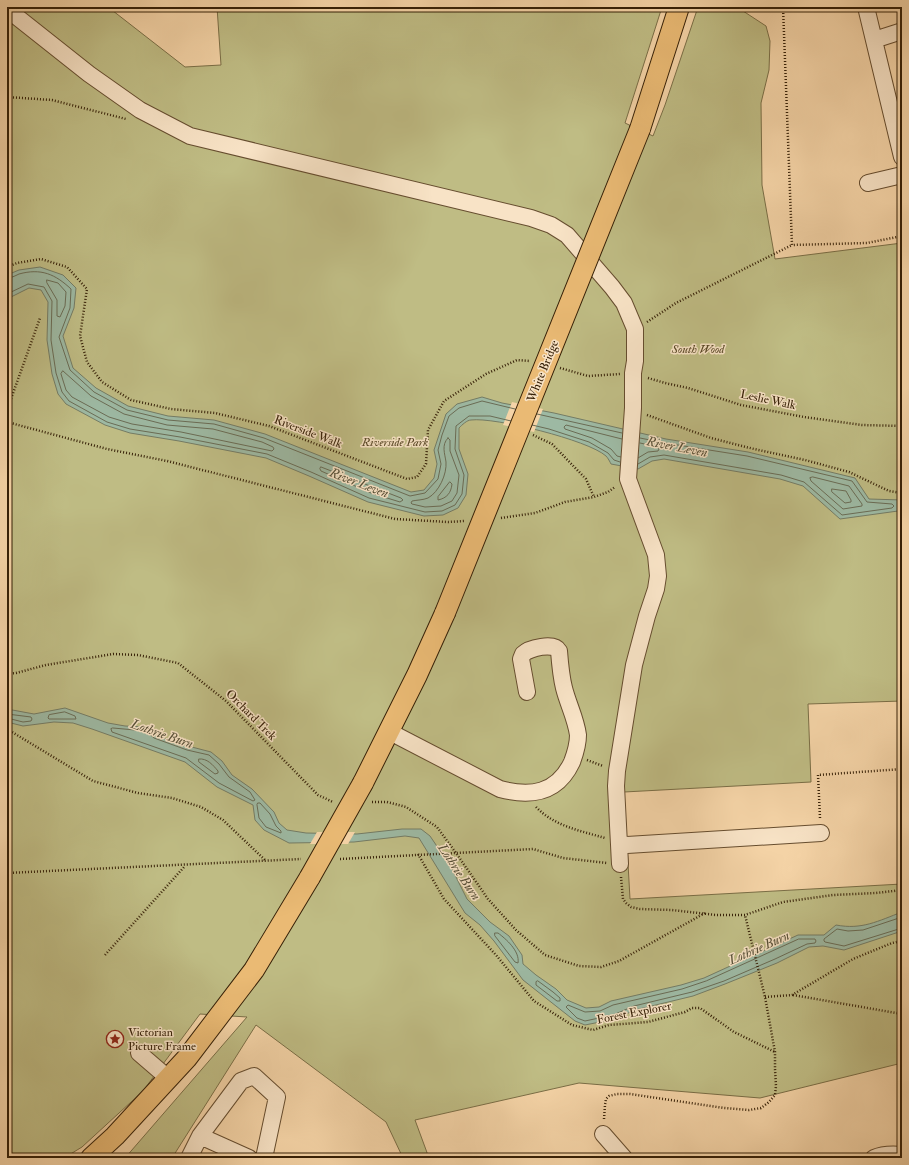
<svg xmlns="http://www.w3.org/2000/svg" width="909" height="1165" font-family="'IM FELL Double Pica',serif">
<rect width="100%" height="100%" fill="#f5d4a7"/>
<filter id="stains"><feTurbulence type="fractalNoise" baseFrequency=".005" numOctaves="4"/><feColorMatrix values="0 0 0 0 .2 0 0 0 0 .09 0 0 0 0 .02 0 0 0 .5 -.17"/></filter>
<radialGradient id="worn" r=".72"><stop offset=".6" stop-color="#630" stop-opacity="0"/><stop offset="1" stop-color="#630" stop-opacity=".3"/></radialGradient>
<path fill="#bfbc84" stroke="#7a6e46" d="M7,7H108L185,67L221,65L217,7H662L625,123L653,136L665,105L698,7H741L740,9L766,26L770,41L769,70L761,103L762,185L775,259L902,243V701L808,704L811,782L624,792L630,899L902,884V1063L760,1098L579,1083L415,1120L429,1158H403L386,1122L256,1025L172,1158H125L247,1017L200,1014L143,1091L82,1147L64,1158H7Z"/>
<path fill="#9db9a3" stroke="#747c65" d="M40,267L63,275L76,288L74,308L63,336L73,368L96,388L128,406L168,416L214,420L265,434L411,492L424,490L434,478L437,464L434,450L446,414L457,404L482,397L502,403L554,413L666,439L748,452L855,478L869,499L902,500V512L898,511L840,519L803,486L780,479L664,459L652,461L638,469L611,464C610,462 608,458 606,456C588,440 495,417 471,420C467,420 462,425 459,428V449L468,474L466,495L458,508L443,515L424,516L368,502L309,476L266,458L179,441L130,433L105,425L66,404L58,394L52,374L47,340L48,302L41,290L29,288L7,299V275L19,270Z
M65,708L108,723L125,726L148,727L155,735L188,746L211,752L222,761L232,775L252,789L274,812L279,823L287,830L306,833L357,834L402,829H421L430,836L451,867L467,899L490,922L509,936L522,955L523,964L536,975L556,989L567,1000L586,1008L599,1007L611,1001L681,985L704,978L798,935H824L836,925C862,930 878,921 902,912V931L844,950L823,946L809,947L777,963L725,984L693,996L635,1010L615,1019L585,1025L575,1021L523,980L494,941L480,925L465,913L419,838L405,836L354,842L289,843L264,830L255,820L253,805L217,787L185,762L92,729L73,723L54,722L23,726L7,722V709L34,714Z"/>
<path fill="#f5d4a7" d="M512,402L543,409L534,432L503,425Z
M317,832H355L348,844H310Z"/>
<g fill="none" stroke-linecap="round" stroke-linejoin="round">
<path stroke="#6a6c55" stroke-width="1" d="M7,278C11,278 15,276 19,274C41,268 55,274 71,289L70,308L59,337L70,370L94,392L127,410L168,420L214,424L264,438L410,496L425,493L438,479L441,464L438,450L442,435L449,416L459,408L482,401L515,409
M47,280L58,283L66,292L65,306L60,317L57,316V300L47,283Z
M7,294L28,284L44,287L52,301L51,340L56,373L62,392L69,401L107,422L130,429L180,437L267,454L311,472L369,498L425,512L442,511L455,505L462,494L464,475L455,449L456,426L469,416H490L511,421
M63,371L91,396L124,414L167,425L213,429L262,442L273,447L274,449L272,451L181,432L132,424L109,417L72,397L66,390L61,374Z
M537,414L622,433
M532,425L549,429L589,442L608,453L614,460L620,462
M448,438L450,440V451L459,475L457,493L452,501L441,506L425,507L412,504L411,503L412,501C417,500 423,500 428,498C439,492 447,474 446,462C445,454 441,445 448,438Z
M621,457L617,456L611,449L592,438L565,429L564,427L566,425L622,439
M638,458L648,452L658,451L659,449L658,447L640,443
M638,464L650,457L664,455L781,475L804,482L842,515L892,508L894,506L892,504L867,502L852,481L747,456L665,443L640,438
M321,467L401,498L403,500L400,502L371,493L321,471L320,469Z
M813,477L849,486L862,504V506L843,509L811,481L810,478Z
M450,482L452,484C451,493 447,498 438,500V497Z
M832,489L846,491L851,500V502L845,503L832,492Z
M65,712L75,716L76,719H49L48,718L49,715Z
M7,714L31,717L32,719L31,721L23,722L7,718
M113,728L146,731L154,738L187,750L209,755L219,764L229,777L250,792L255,800L253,801L219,783L186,758L112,732L111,729Z
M199,759C207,758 213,765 218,771V773L215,774L199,762Z
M258,803H260L270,814L276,826L281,831V833L266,827L259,818L257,805Z
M902,917L863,930L848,931L837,929L824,939V941L825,942L844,946L902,928
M495,933H498C506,939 520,951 518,963L515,962L495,936Z
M799,939H815L816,941L815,943L807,944L775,959L724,981L692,992L634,1006L613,1015L585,1021L577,1018L566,1007L568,1005L585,1012L600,1011L613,1005L682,989L706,981Z
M538,981L553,992L560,998V1001H557L536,985V982Z"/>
<defs>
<path id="minor" d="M866,7L902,157
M7,9L89,74L140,110L190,136L531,218L551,225L567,235L612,287L624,303L635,329V361L633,373V408L628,479L656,555L658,576L656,589L647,616L634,665L617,771L616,786L620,864
M874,40L902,31
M868,183L902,175
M390,732L500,789C530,797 557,794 572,762C575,754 578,744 578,735C576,719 568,704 564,688C561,676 560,664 559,651C554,642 529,648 523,654L521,659L527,692
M619,843L627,845L821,833
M139,1053L168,1078
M603,1134L624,1158
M200,1136L249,1158
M189,1158L200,1136L241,1081L254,1076L277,1097L264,1158
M874,1158C883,1154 892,1154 902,1155"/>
<path id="major" d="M640,129L679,7
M363,783L417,675L445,613
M91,1158L115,1136L187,1058L254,970L310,877"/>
</defs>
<use href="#minor" stroke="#664d2f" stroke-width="18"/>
<use href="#major" stroke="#362007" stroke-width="22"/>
<path stroke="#362007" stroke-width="2.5" stroke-dasharray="1 2" stroke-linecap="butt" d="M783,7L792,245L867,243L902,236
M7,97L52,100L126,119
M7,267L17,263L41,259L67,267L87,289L80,336L87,362L102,382L131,400L171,409L215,413L269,426L407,479L417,477L426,464L428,430L444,401L486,374L517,360L530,361
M647,322L676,303L792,245
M560,368L588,376L620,374
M648,378L665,383L688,388L741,405L804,417L862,425L902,426
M7,410L40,318
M647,415L711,438L754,449L805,460L849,472L889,491L902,493
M7,422L107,449L167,461L395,519L448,522L464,521
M533,435L552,444L586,479L594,497
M501,518L535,513L565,502L594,497L608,492L615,487
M7,674L16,673L46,665L113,654L138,655L178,663L226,701L318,795L333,802
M7,729L93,781L138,793L172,798L201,807L223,820L265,860
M587,760L603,766
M372,802H387L406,807L437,827L456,853L488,899L516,930L545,955L579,966L601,967L619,961L705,913
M536,807C554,826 581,831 605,838
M820,818L818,775L902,769
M418,854L444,899L496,955L534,1001L572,1025L593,1030L609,1025L648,1022L685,1012L692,1008H700L734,1032L775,1052
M340,859L533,849L563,858L607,863
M7,873L301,859
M621,877L623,899L626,903L631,907L640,909L672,910L716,915H745L783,902L833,895L876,893L902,890
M105,955L185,866
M793,995L902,1014
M765,997L792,995L853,959L892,943L902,941
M604,1119L605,1105L606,1099L609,1096L617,1094H630L724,1108L749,1110L761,1108L769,1102L775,1095L776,1086L775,1069V1052L765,997L745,915"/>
<use href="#minor" stroke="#f8e3c6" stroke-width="16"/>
<use href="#major" stroke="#eaba74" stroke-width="20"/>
<defs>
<path id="major-bridge" d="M445,613L640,129
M310,877L363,783"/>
</defs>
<use href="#major-bridge" stroke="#362007" stroke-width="22" stroke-linecap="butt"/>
<use href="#major-bridge" stroke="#eaba74" stroke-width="20"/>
</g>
<defs>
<symbol id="sight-ring" viewBox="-11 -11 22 22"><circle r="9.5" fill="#f8e3c6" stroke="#8f2418" stroke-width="1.5"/><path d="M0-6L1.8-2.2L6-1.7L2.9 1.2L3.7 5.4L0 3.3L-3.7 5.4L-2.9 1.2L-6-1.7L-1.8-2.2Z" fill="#8f2418"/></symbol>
</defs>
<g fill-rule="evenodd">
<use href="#sight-ring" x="105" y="1029" width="20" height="20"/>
</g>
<g text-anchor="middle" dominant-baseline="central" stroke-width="3" stroke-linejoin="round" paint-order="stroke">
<g font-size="12" font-style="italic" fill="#584726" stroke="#f8e3c6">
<text x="698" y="349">South Wood</text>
<text x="395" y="442">Riverside Park</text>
</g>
<g font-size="12" fill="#362007" stroke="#f8e3c6">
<text transform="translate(543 371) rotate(-68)">White Bridge</text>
<text transform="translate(768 400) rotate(12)">Leslie Walk</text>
<text transform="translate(308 432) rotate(21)">Riverside Walk</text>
<text transform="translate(251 715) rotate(45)">Orchard Trek</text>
<text transform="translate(634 1013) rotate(-11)">Forest Explorer</text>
</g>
<g font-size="12" fill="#362007" stroke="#f8e3c6" text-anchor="start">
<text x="128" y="1032">Victorian<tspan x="128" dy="14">Picture Frame</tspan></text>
</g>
<g font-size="13" font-style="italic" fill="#554e36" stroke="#f8e3c6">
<text transform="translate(677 447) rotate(11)">River Leven</text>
<text transform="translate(359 483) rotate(21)">River Leven</text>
<text transform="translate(162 734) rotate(19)">Lothrie Burn</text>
<text transform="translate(459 872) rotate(56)">Lothrie Burn</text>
<text transform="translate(759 948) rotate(-24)">Lothrie Burn</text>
</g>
</g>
<rect width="909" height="1165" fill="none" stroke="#f5d4a7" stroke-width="24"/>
<rect x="8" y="8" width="893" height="1149" fill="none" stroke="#362007" stroke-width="2"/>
<rect x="12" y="12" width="885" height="1141" fill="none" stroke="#362007"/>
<rect width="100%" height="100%" filter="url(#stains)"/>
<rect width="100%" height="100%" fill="url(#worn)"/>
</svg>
